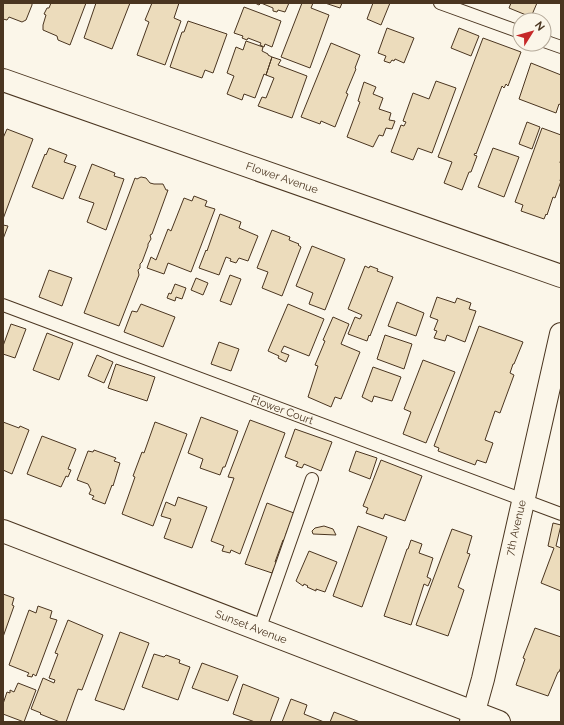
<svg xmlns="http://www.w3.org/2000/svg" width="564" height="725" font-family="Raleway,sans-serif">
<rect width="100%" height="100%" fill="#fbf6e9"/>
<path fill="#ecdcbc" stroke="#4a3520" d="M3,3H32V5L26,20L22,22L9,17L7,20L3,19Z
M51,3H86L70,45L58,40L57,36L43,30V25L46,15L44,14L47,8H49Z
M96,3H130L112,49L84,38Z
M152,3H179L174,18L181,21L165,65L137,55L149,22L145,20Z
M255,3H289L285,12L278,10L277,12L273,11V8L261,3L259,5Z
M302,3H313L311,8L329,15L310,68L281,57Z
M325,3H342L340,8Z
M373,3H390L381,25L367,19Z
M511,3H537L531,17L509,8Z
M244,7L281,21L272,47L265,44L264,47L260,45L261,43L248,38L247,40L242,38L243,36L234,33Z
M188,21L227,34L213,73L205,70L202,78L170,67L182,32H184Z
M387,28L414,38L404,63L395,59L394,61L392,60L390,63L384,61L386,56L378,53Z
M459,28L479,36L471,56L451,48Z
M483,38L521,52L508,86L506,84L504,88L502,86L476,154L475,153L474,155L477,156L471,172H469L462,190L444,183L452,162L438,157Z
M246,41L263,47L262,51L268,54V55L272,57L266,75L264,74L255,98L244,94L242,100L227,94L234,76L227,73L236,47L243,50Z
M331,43L360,55L355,68L356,69L346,93L348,94L335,127L321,121L320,124L301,117Z
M272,57L281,60L278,65L307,76L292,118L258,106L262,97L266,98L274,78L266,75Z
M531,63L561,75V105L559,104L556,113L519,99Z
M436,81L456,88L432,153L418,148L413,160L391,152L401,125L404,126L406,122L403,121L413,93L429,99Z
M364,82L376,87L373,94L383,98L379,109L391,113L389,120L395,121L392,129L386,128L383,136L379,135L373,147L347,137L360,102L358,101Z
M527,122L540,127L532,149L519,144Z
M542,128L561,135V158L560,163H561V177L560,181H561L555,198L553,197L547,215L546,214L544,219L521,211L523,205L515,202Z
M7,129L33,139L3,219V138Z
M49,148L67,155L64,162L76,166L63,199L32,187L45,154L46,155Z
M493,148L519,157L504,197L478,187Z
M92,164L115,173L114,176L124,179L106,230L87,222L94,203L79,198Z
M141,177L146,178L150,183L154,184H163L166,190H168L152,234L150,235L151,239L148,244V246L142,262L140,264V268L138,270L139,275L119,326L84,313L135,178L137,179Z
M194,196L207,201L205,206L215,209L191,272L168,263L164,274L147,268L151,257L156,260L168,229L171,231L184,198L192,201Z
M220,214L241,222L239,228L258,236L248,261L239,258L236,263L230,261L231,259L226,257L219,275L199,268L206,250L207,251Z
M3,225L8,226L3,239Z
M272,230L290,237L289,240L299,244L298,245L301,247L282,296L262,288L268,272L257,268Z
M312,246L345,259L325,310L309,304L313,293L296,286Z
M365,266L369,268L370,266L378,269L377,271L393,277L370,336L369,335L367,341L348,334L355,317L360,319L362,315L348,309Z
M49,270L72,278L62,306L39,297Z
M230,275L241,279L231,305L220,301Z
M196,278L208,283L203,295L191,290Z
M175,284L186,288L182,299L176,297L175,301L167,298L169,293L171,294Z
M437,297L455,303L457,298L471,303L469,309L476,311L465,342L447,335L445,341L434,338L437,331L434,330L438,320L430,317Z
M397,302L424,313L416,336L388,326Z
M141,304L175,317L163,347L124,332L132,311L137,312Z
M288,304L324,319L309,356L284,346L281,352L289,355L286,362L278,358L279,356L268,351Z
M333,317L349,324L341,344L360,352L341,399L335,397L331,407L308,397L318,366L315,365L325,341L323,340Z
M11,324L26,329L15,358L3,354V346Z
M479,326L523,342L514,364H513L510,373L514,375L500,413L495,411L485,440L493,443L486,463L477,460L475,465L438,451L439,448L434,446Z
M47,333L73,343L59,380L33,370Z
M385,335L412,344L404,369L377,359Z
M219,342L239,349L231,371L211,364Z
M97,355L113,362L104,383L88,376Z
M423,360L455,372L426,443L403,434L411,412L404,409Z
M116,364L155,377L147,401L108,388Z
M373,367L401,377L392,401L374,396L372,402L362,397Z
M201,417L238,431L225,467H223L220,475L200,468L203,459L188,453Z
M250,420L285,433L240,554L231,550L230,553L222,551L224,546L211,541L234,478L228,477Z
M3,422L19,428L20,426L29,430L12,474L3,470Z
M155,422L187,434L153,526L122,514L135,477L133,476L142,452L144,453Z
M295,429L332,442L321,471L304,464L302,468L296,466L298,462L285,457Z
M42,436L76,449L68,469L71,470L68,477L66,476L61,487L27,474Z
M94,450L116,458L114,461L120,463L113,486L112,485L105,504L92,499L94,496L89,494L91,490L88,484L77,480L88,451L93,452Z
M356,451L377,458L370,479L349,471Z
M381,460L422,476L405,521L385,514L383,519L366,513L368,508L363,506Z
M178,497L207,507L192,548L164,538L171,519L161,516L166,502L175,506Z
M267,503L294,513L292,518L294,519L292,525L290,524L286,534L288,535L286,541L283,540L275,562L278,563L276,568H274L272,573L245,564Z
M553,523L561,525L556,546L561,548V591L541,583L554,548L548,546Z
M324,526L333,529L336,535L313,534L312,531L315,528Z
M358,526L387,537L362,607L333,596Z
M452,529L472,536L467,553L470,554L458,587L464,590L448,636L416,625Z
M411,540L422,544L419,553L433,558L427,577L431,579L428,586L424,584L411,625L384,616L407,549H408Z
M309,551L337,562L325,592L316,589V591L307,587L308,586L304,584L303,586L296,581Z
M3,594L14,598L12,605L14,606L3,637Z
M38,606L52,611L50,618L57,620L36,676L33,674L32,677L27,676L29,673L9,665L29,610L36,613Z
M68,620L103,635L82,690L78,689L66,722H60L40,714L41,713L31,709L43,678L54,683L55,680L49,678L58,654L55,653Z
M535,628L561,637V667L559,672H558L548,696L516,685L525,659L523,658Z
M120,632L149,643L124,710L95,700Z
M154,654L164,657L166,655L180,660L179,663L190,667L178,700L142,687Z
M202,663L238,676L228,701L192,688Z
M18,683L36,690L24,722L3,714V704L7,692L10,693V690L14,692Z
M243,684L279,698L270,722H255L233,714Z
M291,699L307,705L304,714L324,722H282Z
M334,712L360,722H330Z"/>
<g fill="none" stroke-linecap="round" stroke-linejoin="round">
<defs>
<path id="lane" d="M440,3L520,32
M544,41L561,47
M3,305L561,514
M259,630L312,479"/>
<path id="street" d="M3,80L561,276
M3,531L499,722"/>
<path id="secondary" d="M471,722L483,679L561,334"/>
</defs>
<use href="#lane" stroke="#4a3520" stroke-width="14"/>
<use href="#street" stroke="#4a3520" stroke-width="24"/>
<use href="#secondary" stroke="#4a3520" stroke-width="24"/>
<use href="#lane" stroke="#fbf6e9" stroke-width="12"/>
<use href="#street" stroke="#fbf6e9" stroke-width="22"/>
<use href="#secondary" stroke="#fbf6e9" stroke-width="22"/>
</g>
<g text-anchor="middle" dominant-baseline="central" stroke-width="3" stroke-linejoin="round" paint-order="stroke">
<g font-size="11" fill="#4a3520" stroke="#fbf6e9">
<text transform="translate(282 178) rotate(19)">Flower Avenue</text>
<text transform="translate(282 410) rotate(20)">Flower Court</text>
<text transform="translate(516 528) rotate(-77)">7th Avenue</text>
<text transform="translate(251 627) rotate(21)">Sunset Avenue</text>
</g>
</g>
<rect width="564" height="725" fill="none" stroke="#4a3520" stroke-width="8"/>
<g transform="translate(532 32) rotate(53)"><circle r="19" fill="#fbf6e9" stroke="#b4a999"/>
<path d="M0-3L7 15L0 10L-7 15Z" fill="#c62828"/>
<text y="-6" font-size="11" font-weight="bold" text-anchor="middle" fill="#4a3520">N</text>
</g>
</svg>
